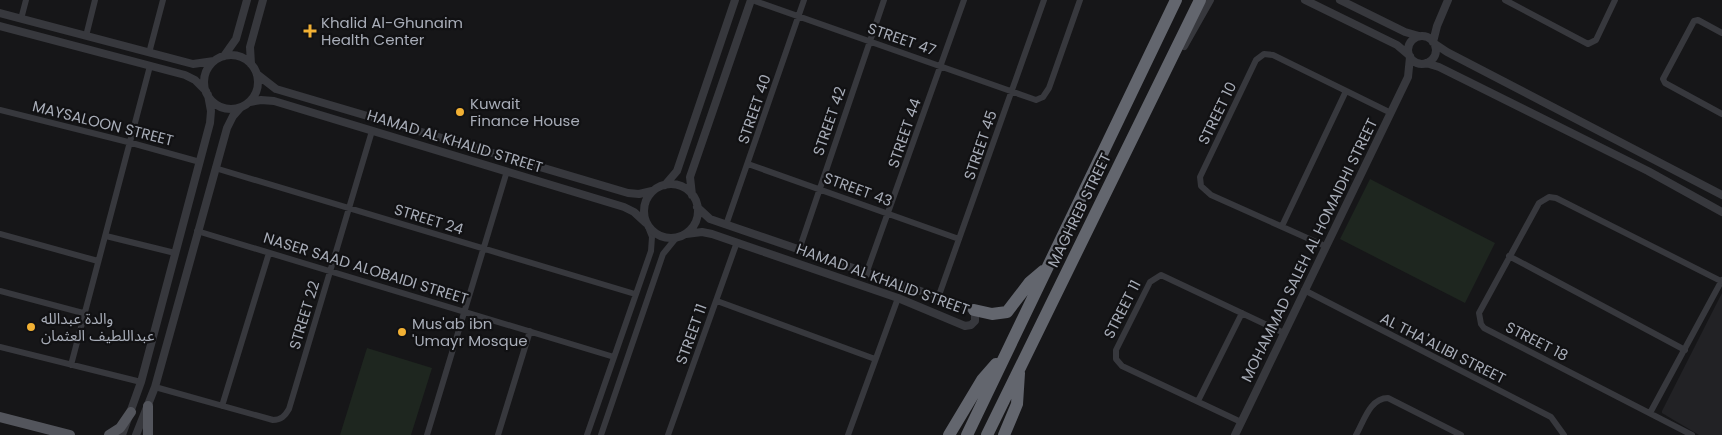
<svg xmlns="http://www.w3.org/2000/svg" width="1722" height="435" font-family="Poppins,'Noto Sans Arabic',sans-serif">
<rect width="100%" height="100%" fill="#161618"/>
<path fill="#222225" d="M1722,293V435H1699L1662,413V411Z"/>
<path fill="#1e261f" d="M1370,179L1495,243L1465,303L1340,239Z
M367,348L432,368L411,435H340Z"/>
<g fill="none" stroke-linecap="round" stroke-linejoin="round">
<path stroke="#37383d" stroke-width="6" d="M752,0L1036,100L1043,97L1049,88L1080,0
M1505,0L1588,44L1596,40L1615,0
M21,19L26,0
M1722,33L1698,20L1694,21L1663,79L1665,83L1722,114
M86,36L95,0
M149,53L163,0
M0,110L128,142L200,162
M748,164L959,239
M215,168L635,294
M726,225L804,0
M1282,226L1346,91
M197,231L614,357
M0,234L98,261
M106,236L175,253
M1325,246L1211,195L1201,186L1200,177L1256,60L1264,54L1273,55L1391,113
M799,250L884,0
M1509,256L1685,350
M866,274L964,0
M1304,290L1551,417L1564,435
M0,291L83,313
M938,298L1044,0
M717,301L875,359
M0,347L141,382
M71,365L150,66
M155,387L273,420C281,420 285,416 289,409L372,131
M1198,401L1242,313
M222,406L269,253
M1650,413L1722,280
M1241,422L1122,366L1116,359V350L1150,282L1161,275L1284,333
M427,435L507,171
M498,435L530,331
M587,435L651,251L652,237L648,227
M601,435L663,254L676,238
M668,435L737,242
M848,435L898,298
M1356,435C1364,421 1370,398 1388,398L1461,435
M1692,435L1484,328L1481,324L1479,313L1539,203L1549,197L1556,198L1721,281"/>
<path stroke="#37383d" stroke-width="8" d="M1305,0L1397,45L1410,56
M1340,0L1405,32L1419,36
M0,13L193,64L214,61
M0,26L185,75L195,80L206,91
M1408 50a14 14 0 1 1 28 0a14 14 0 1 1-28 0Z
M1433,42L1437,26L1448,0
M1435,44L1447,52L1722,195
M1184,46L1210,0
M204 82a27 27 0 1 1 54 0a27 27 0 1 1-54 0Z
M224,56L236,39L247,0
M1426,63L1439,67L1648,171L1722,212
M251,64L250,47L263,0
M258,75L276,89L628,193L639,194L652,191
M250,102L261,100L274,101L624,207L634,212L646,223
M644 211a27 27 0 1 1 54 0a27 27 0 1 1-54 0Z
M665,185L677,171L735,0
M692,195L690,177L751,0
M686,234L702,232L712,234L898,298L965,326L971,325L975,321V313L970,308L710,219L697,207
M122,435L141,382L210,123L211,111L208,95
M136,435L155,387L227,128L233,116L240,108
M1235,435L1408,77L1410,57"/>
<path stroke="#53555c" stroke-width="10" d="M148,406V435
M0,417L70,435
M109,435L120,428L131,412"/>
<path stroke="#63666e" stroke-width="12" d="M974,310L992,314L1007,312L1030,282L1043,271
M949,435L982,380L996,364
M967,435L1176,0
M987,435L1200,0
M1004,435L1017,404L1019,373"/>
</g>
<g fill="#f2b134" stroke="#111113" stroke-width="2">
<path d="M307.5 23.5h5v5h5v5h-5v5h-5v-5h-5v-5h5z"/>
<circle cx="460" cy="112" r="5"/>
<circle cx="31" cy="327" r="5"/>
<circle cx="402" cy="332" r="5"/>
</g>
<g text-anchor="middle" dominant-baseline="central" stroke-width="4.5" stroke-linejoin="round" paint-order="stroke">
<g font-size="15" fill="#a8adb8" stroke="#111113" text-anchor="start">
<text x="321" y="22">Khalid Al-Ghunaim<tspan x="321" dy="17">Health Center</tspan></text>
<text x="470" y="103">Kuwait<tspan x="470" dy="17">Finance House</tspan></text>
<text x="41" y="318">والدة عبدالله<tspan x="41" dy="17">عبداللطيف العثمان</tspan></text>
<text x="412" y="323">Mus'ab ibn<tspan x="412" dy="17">'Umayr Mosque</tspan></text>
</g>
<g font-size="15" fill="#a8adb8" stroke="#111113">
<text transform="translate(902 39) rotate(19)">STREET 47</text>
<text transform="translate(754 109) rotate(-71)">STREET 40</text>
<text transform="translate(1217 113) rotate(-64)">STREET 10</text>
<text transform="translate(829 121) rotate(-71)">STREET 42</text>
<text transform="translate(103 123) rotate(14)">MAYSALOON STREET</text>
<text transform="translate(904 133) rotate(-71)">STREET 44</text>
<text transform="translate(455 141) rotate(17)">HAMAD AL KHALID STREET</text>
<text transform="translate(980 145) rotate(-71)">STREET 45</text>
<text transform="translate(858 189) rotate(20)">STREET 43</text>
<text transform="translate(1079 210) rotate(-64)">MAGHREB STREET</text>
<text transform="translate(429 219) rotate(17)">STREET 24</text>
<text transform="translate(1309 250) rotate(-64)">MOHAMMAD SALEH AL HOMAIDHI STREET</text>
<text transform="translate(366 268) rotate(17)">NASER SAAD ALOBAIDI STREET</text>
<text transform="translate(883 279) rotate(20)">HAMAD AL KHALID STREET</text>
<text transform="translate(1122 309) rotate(-63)">STREET 11</text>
<text transform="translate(304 315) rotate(-73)">STREET 22</text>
<text transform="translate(691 334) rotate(-70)">STREET 11</text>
<text transform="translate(1537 341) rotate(27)">STREET 18</text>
<text transform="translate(1443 348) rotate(27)">AL THA'ALIBI STREET</text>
</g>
</g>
</svg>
